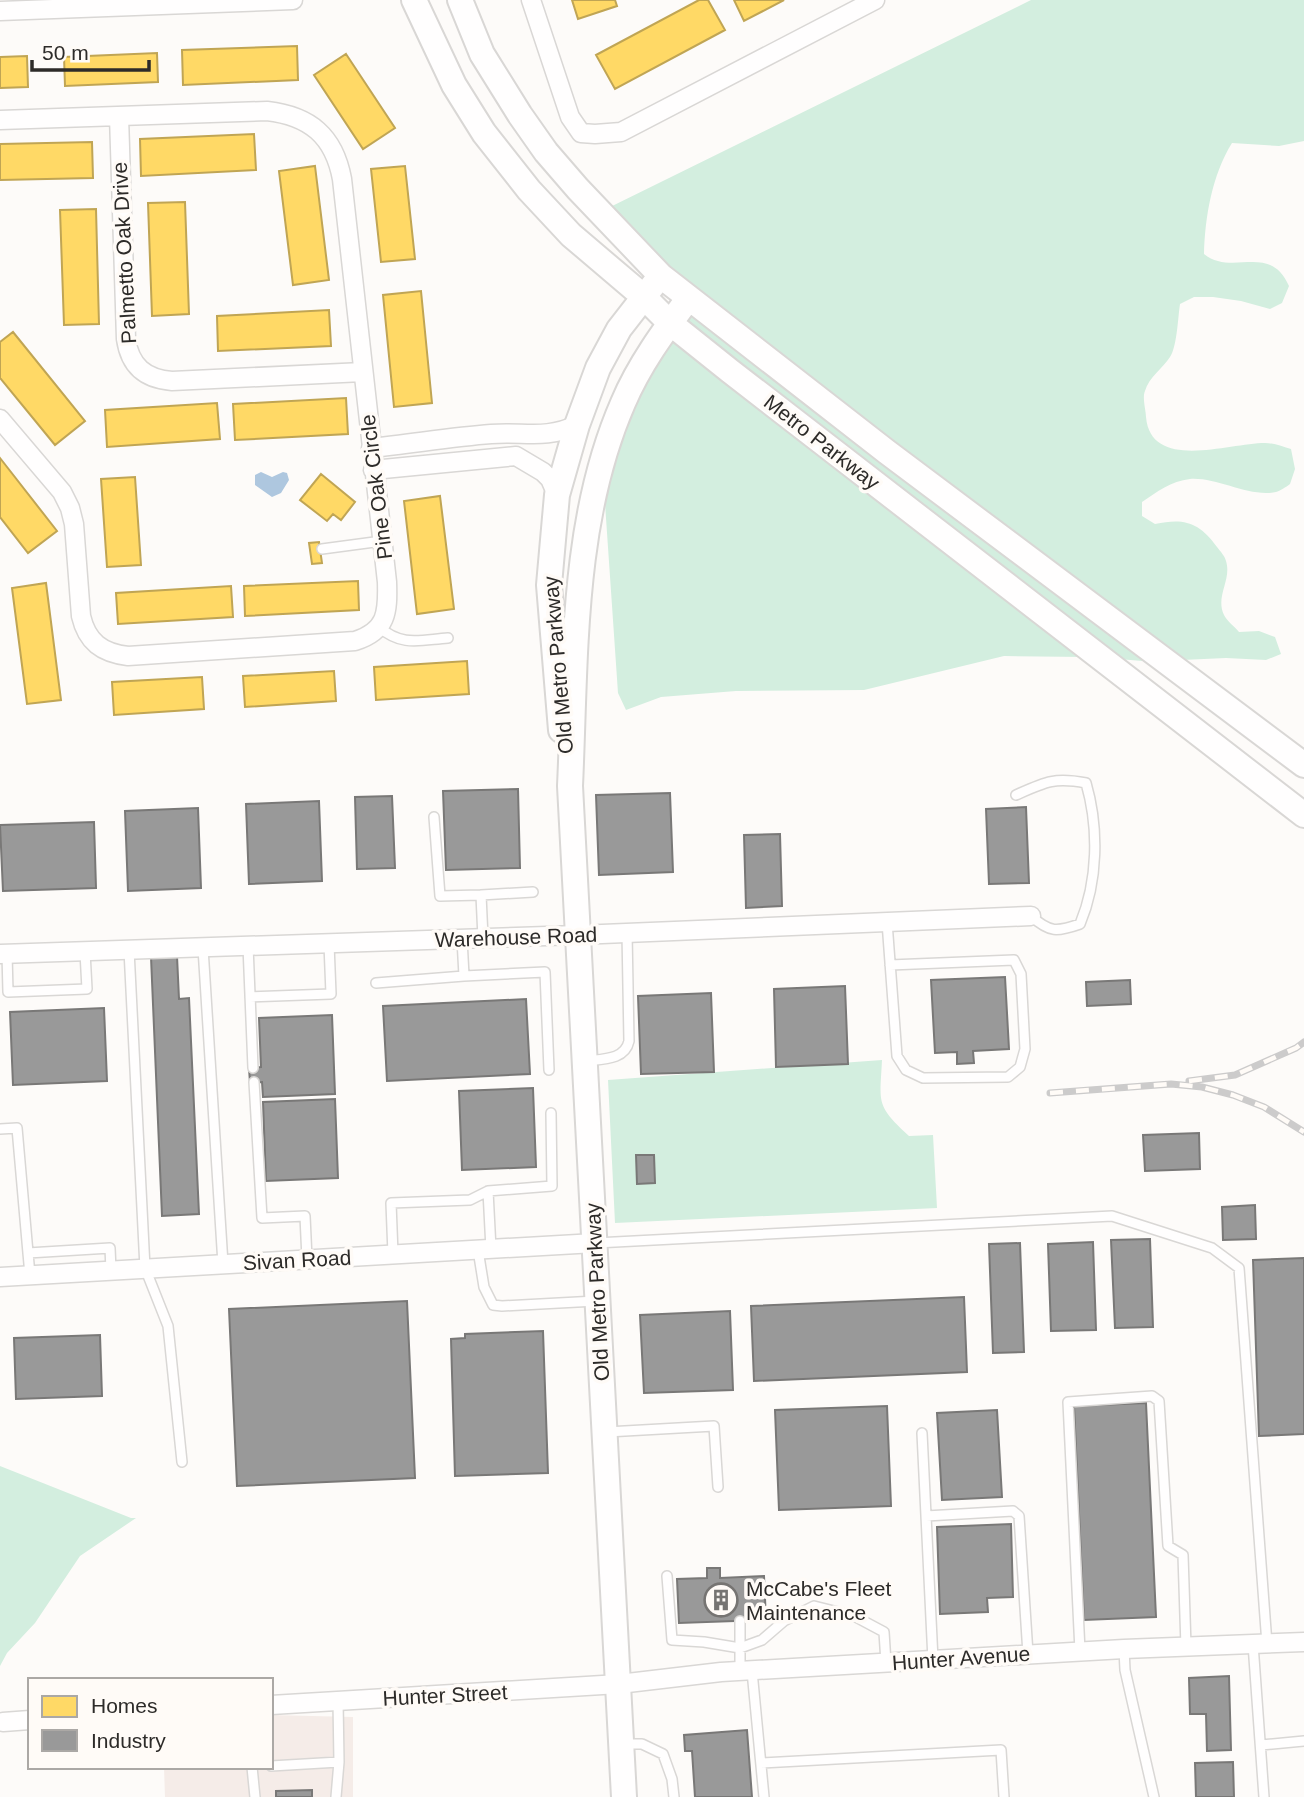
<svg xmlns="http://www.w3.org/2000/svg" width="1304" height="1797" font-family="Helvetica,sans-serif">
<rect width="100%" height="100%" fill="#fdfbf9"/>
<path fill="#f5ece8" d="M271,1715L353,1717V1797H165L164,1767H271Z"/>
<path fill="#d3eedf" d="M1031,0H1304V141L1279,146L1232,143C1212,175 1205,217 1204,254C1232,277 1270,242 1289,286L1282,303L1270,309L1241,301L1213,297H1194L1180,304C1178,317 1177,347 1170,357C1163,368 1149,377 1145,391C1142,398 1146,410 1146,417C1151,472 1229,443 1265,443C1274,443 1283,447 1291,449L1295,469L1290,484C1286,487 1280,491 1276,492C1250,498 1217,477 1190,479C1171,481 1157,492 1142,502V516L1155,524C1184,518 1199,522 1217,547C1220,551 1225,556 1226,561C1232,580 1215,596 1224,615C1227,621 1235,627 1239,632L1259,631L1275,637L1281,654L1266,660L1226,658L1182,660L693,292L602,211Z
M689,312L1155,662L1118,659L682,321Z
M672,335L1086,657L1004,656L864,690L736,691L661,697L626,710L618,693L604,489L630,408Z
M882,1060C880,1103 875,1105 909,1136L933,1135L937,1208L615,1223L608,1080Z
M0,1466L131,1518H136L80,1556L35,1623L7,1653L0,1666Z"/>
<path fill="#aec7df" d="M261,472L272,477L283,472L287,473L289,480L281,493L272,497L255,485V475Z"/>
<path fill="#ffd966" stroke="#c0a554" stroke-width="2" d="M572,0H615L617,6L578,19Z
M699,0H708L725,30L615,89L596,55Z
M734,0H784L744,21Z
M297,46L298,80L183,85L182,50Z
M157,53L158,82L65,86L64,57Z
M346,54L395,128L363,149L314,75Z
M27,56L28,87L0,88V57Z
M254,134L256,170L141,176L140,139Z
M92,142L93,178L0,180V144Z
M315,166L329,280L293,285L279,171Z
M405,166L415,259L381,262L371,169Z
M185,202L189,314L152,316L148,203Z
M96,209L99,324L64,325L60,210Z
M421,291L432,403L394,407L383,295Z
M329,310L331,346L218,351L217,316Z
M13,332L85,421L55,445L0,378V342Z
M346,398L348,434L235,440L233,404Z
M217,403L220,439L107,447L105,410Z
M0,458L57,531L28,553L0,517Z
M321,474L355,502L341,520L333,514L327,521L300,500Z
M135,477L141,565L107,567L101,479Z
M440,496L454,609L417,614L404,501Z
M319,542L322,563L312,564L309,543Z
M358,581L359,610L245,616L244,586Z
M46,583L61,700L27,704L12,588Z
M231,586L233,617L118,624L116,593Z
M467,661L469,694L376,700L374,667Z
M334,671L336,701L245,707L243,676Z
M202,677L204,709L114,715L112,682Z"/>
<path fill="#999" stroke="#797877" stroke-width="2" d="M518,789L520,868L446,870L443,791Z
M670,793L673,872L599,875L596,795Z
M392,796L395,868L357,869L355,797Z
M319,801L322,881L249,884L246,804Z
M1026,807L1029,883L989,884L986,809Z
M198,808L201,888L128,891L125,811Z
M94,822L96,888L3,891L0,825Z
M780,834L782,906L746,908L744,835Z
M177,956L179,999L189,998L199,1214L162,1216L151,957Z
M1005,977L1009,1049L973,1051L974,1063L957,1064V1052L935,1053L931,980Z
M1130,980L1131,1004L1087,1006L1086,982Z
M845,986L848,1064L776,1067L774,989Z
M711,993L714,1072L641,1074L638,996Z
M526,999L530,1074L387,1081L383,1006Z
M104,1008L107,1081L13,1085L10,1012Z
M332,1015L335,1094L263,1097L262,1082L250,1083L249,1068L261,1067L259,1018Z
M533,1088L536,1167L462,1170L459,1091Z
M335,1099L338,1178L266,1181L263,1102Z
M1199,1133L1200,1169L1145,1171L1143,1135Z
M636,1155H654L655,1183L637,1184Z
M1255,1205L1256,1239L1223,1240L1222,1207Z
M1150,1239L1153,1327L1115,1328L1111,1240Z
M1093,1242L1096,1330L1051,1331L1048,1244Z
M1020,1243L1024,1352L993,1353L989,1244Z
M1304,1258V1434L1259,1436L1253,1260Z
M964,1297L967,1372L754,1381L751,1306Z
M407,1301L415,1478L237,1486L229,1309Z
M730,1311L733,1390L644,1393L640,1315Z
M543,1331L548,1473L455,1476L451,1339L465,1338V1334Z
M100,1335L102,1396L16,1399L14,1338Z
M1146,1403L1156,1617L1084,1620L1074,1406Z
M887,1406L891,1506L779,1510L775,1410Z
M997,1410L1002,1497L942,1500L937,1413Z
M1011,1524L1013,1597L987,1598L988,1612L940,1614L937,1527Z
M707,1568H720V1578L764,1576L766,1620L679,1623L677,1579L707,1578Z
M1229,1676L1231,1750L1207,1751L1206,1714H1190L1189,1678Z
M747,1730L752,1797H695L692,1751H685L684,1735Z
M1233,1762L1234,1797H1196L1195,1763Z
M312,1790V1797H276V1791Z"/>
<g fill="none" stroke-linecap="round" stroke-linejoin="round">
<defs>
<path id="lane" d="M322,549L382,541
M379,627C402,647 420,640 448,638
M1016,795C1045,782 1054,777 1086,783C1099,828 1098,881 1080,924C1057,932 1050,933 1031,916
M434,817L440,896L481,895
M887,922L897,1056L906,1070L923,1078L1008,1077L1020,1067L1025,1049L1021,974L1014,960L890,965
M483,938L481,895L533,892
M462,939L464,976L545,972L549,1070
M248,946L253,1068
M203,948L223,1264
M129,950L145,1268L168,1326L182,1462
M7,954L8,992L87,989L85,952
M376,983L464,976
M250,997L331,994L329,944
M586,1061C603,1059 625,1060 629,1041L627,933
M254,1082L262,1218L305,1216L307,1259
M0,1129L17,1128L28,1253
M596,1243L1112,1216L1212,1248L1239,1268L1267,1644
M491,1249L488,1191L552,1186L551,1113
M478,1250L484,1287L493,1305L502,1306L596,1301
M393,1254L391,1203L470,1200L488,1191
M30,1275L28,1253L110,1248L111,1270
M607,1432L714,1426L718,1487
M922,1433L933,1660
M926,1516L1013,1511L1019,1516L1028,1654
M667,1576L672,1640L704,1642L740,1648L762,1640L784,1621L814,1606L854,1616L884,1632L886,1663
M1253,1644L1264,1797
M1124,1649L1125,1670L1154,1797
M1080,1651L1068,1402L1152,1396L1159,1401L1168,1546L1183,1555L1186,1647
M740,1671V1621
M752,1671L764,1797
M624,1744H642L663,1754L672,1779L674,1797
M1261,1745L1304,1741
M761,1763L1001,1750L1004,1797
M271,1766L339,1762L338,1701
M252,1767L255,1797
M336,1797L339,1762"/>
<path id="street" d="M531,0L570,117L581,133L595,134L621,132L875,0
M0,11L293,0
M119,116L126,339C130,366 145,379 172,381L363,372
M0,120L267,111C310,116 334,136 342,179L387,582C388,612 387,631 355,641L128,656C102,653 87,642 81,616L74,524L70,508L62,492L0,419
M371,448C411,444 451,437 491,434C523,431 545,440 577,425
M373,470L516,456L543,472L550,479L557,495
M0,954L578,935L1031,916
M0,1277L595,1243
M271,1705L619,1684L721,1672L1124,1649L1304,1642
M3,1722L30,1720"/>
<path id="secondary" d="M414,0L454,85L484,133L529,190L571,235L644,297L670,323L730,371L1304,815
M460,0L482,54L520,115L546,152L578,189L661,276L887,452L1304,765
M561,730L549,585L557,495L577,425L598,368L619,329L654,284
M624,1797L570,786C576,658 571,522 623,403C639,365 664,331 688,299"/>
</defs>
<use href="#lane" stroke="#d9d7d5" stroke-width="12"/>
<use href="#street" stroke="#d9d7d5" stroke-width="21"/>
<use href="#secondary" stroke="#d9d7d5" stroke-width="28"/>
<use href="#lane" stroke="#fffefe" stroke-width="9"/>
<use href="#street" stroke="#fffefe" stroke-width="18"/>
<use href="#secondary" stroke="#fffefe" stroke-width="24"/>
<defs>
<path id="rail" d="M1189,1081L1235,1075L1296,1048L1304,1042
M1050,1093L1171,1084L1202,1087L1233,1095L1264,1107L1304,1132"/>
</defs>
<use href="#rail" stroke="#cccbcb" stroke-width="7"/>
<use href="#rail" stroke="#fffbf7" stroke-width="4.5" stroke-dasharray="13" stroke-linecap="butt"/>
</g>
<defs>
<symbol id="building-ring" viewBox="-11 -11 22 22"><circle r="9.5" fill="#fffbf7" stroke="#767472" stroke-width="1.5"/><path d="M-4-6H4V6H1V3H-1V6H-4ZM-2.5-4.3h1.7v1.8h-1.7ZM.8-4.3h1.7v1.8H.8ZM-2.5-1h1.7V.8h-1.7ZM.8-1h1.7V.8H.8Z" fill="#767472"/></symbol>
</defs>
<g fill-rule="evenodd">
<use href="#building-ring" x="702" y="1581" width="38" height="38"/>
</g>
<g text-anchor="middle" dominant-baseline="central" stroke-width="7" stroke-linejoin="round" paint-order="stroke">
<g font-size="21" fill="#2d2b29" stroke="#fffbf7">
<text transform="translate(124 253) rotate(-93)">Palmetto Oak Drive</text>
<text transform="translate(822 442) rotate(38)">Metro Parkway</text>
<text transform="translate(376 487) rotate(-97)">Pine Oak Circle</text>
<text transform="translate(558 665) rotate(-95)">Old Metro Parkway</text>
<text transform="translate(516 937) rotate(-2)">Warehouse Road</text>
<text transform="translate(297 1260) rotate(-3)">Sivan Road</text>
<text transform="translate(597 1292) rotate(-93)">Old Metro Parkway</text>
<text transform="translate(961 1658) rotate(-4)">Hunter Avenue</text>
<text transform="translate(445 1695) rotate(-3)">Hunter Street</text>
</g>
<g font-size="21" fill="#2d2b29" stroke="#fffbf7" text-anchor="start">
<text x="746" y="1588">McCabe's Fleet<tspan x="746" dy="24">Maintenance</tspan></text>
</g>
</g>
<rect x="28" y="1678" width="245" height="91" fill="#fffbf7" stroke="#aba8a5" stroke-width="2"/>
<rect x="42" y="1696" width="35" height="21" fill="#ffd966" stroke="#aba8a5" stroke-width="2"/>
<text x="91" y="1713" font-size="21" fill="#2d2b29">Homes</text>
<rect x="42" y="1730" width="35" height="21" fill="#999999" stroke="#aba8a5" stroke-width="2"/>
<text x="91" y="1748" font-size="21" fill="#2d2b29">Industry</text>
<path d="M32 60v10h117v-10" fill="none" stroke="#2d2b29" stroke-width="3.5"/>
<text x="42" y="60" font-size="21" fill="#2d2b29" stroke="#fffbf7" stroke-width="5" paint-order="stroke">50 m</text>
</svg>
